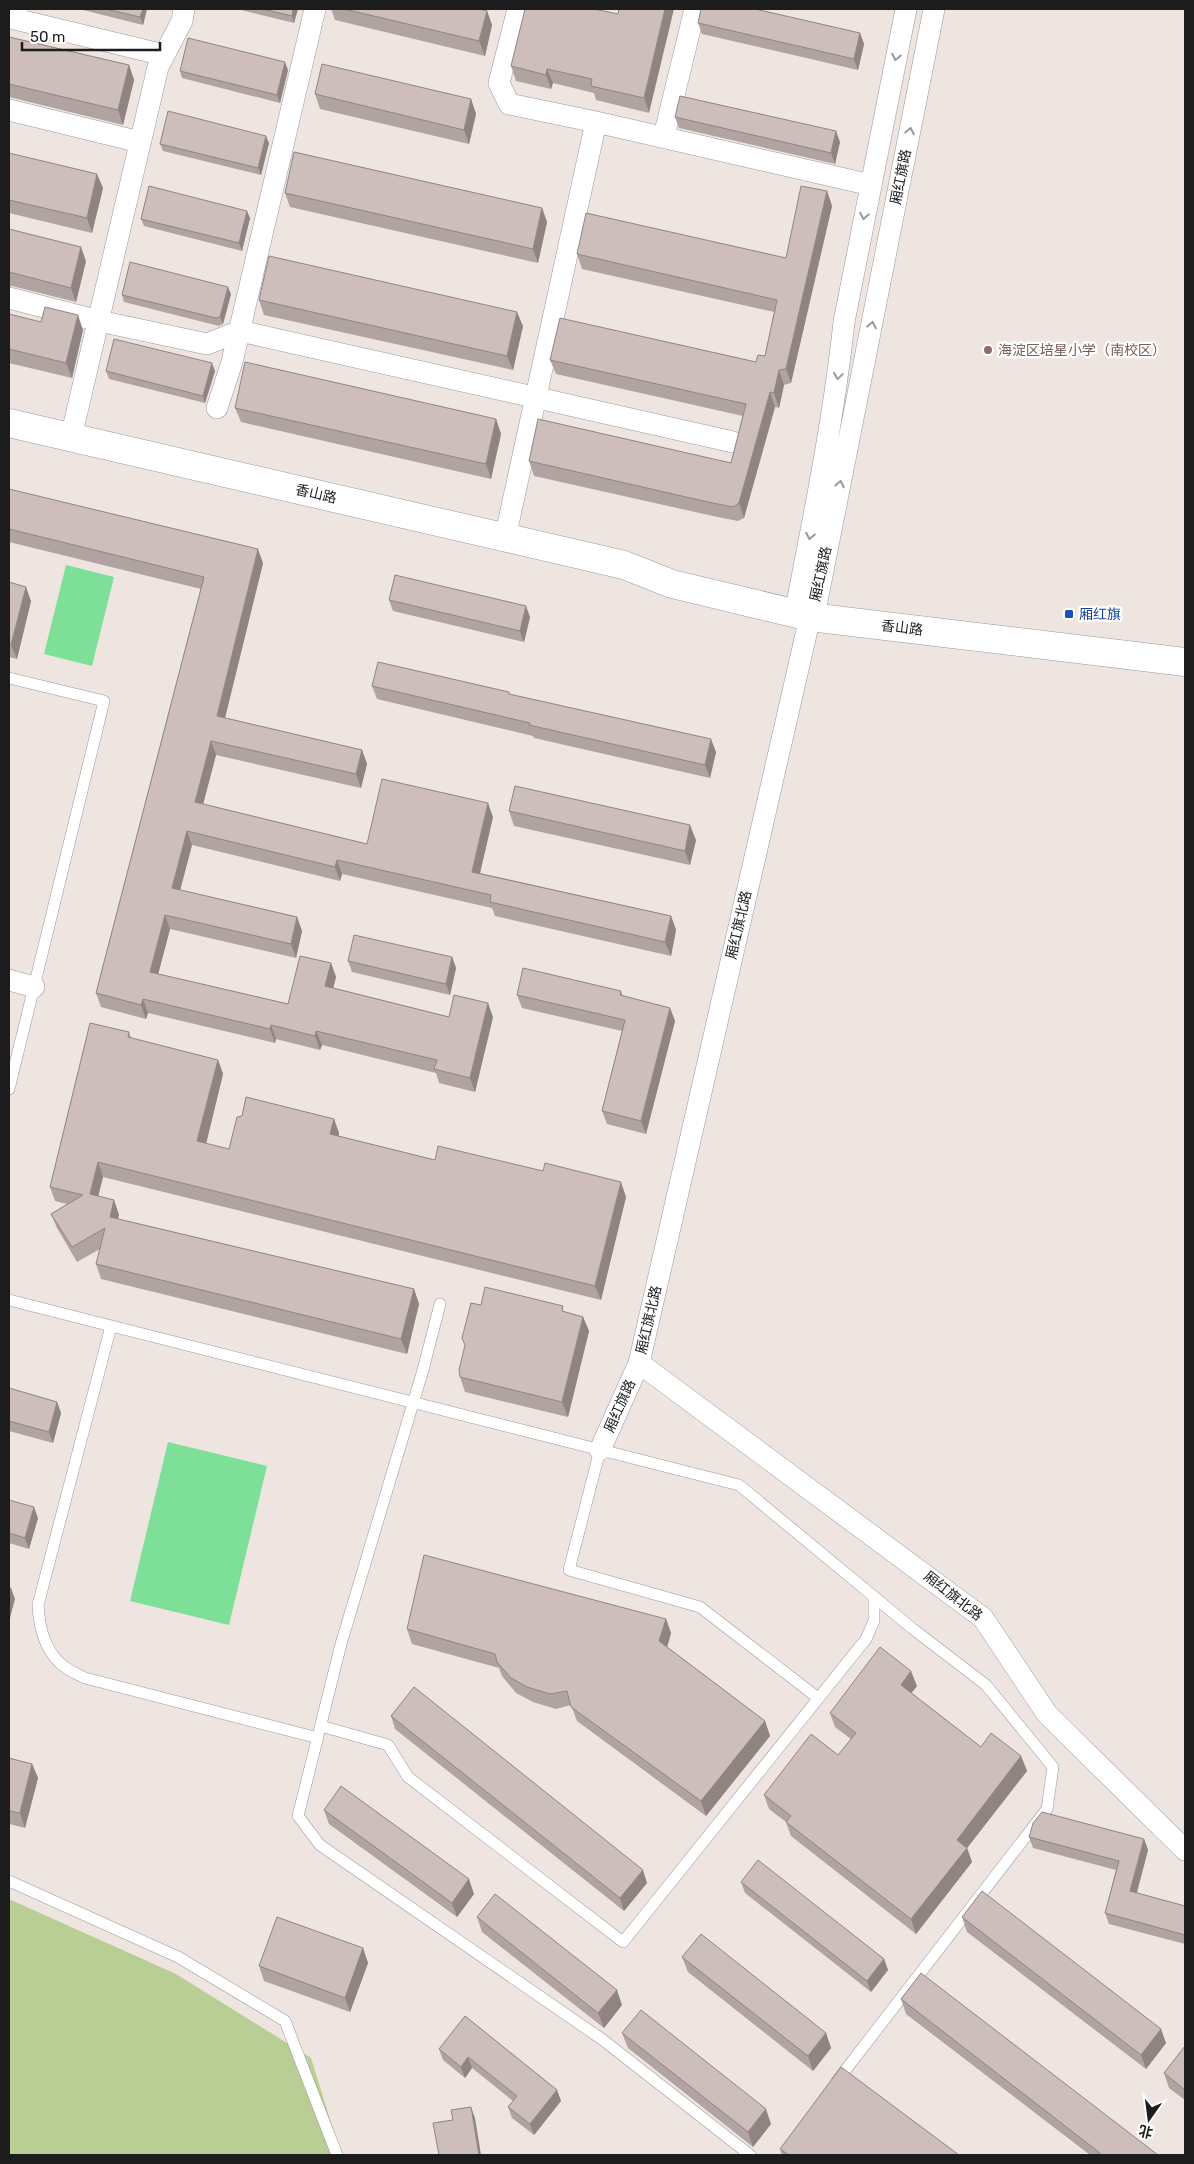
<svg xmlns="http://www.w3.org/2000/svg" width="1194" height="2164" font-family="Rubik,'Noto Sans SC',sans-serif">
<rect width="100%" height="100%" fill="#eee5e1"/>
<path fill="#b9ce95" d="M9,1899L176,1974L311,2058L341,2155H9Z"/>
<path fill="#7ddf98" d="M66,565L114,577L92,666L44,654Z
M168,1442L267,1466L229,1625L130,1601Z"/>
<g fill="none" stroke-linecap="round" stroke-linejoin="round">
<defs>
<path id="service" d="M9,678L104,701L9,1089
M9,1300L739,1485L913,1629L986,1685L1053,1767L1047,1809L837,2081
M440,1304L423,1370L341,1644L298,1816L320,1845L603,2040L750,2155
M111,1326L38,1605C39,1626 44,1648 60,1663C67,1670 77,1674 85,1678L318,1738
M600,1450L569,1570L700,1607L818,1698
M321,1726L388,1745L408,1777L623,1942L866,1639L874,1621V1597
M9,1881L178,1957L285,2021L337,2155"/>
<path id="minor" d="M17,9L15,19L164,55
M934,9L817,601L810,617L639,1363L983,1618L1047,1714L1185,1850
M9,110L140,142
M596,122L871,185
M664,136L695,9
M9,298L99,321L207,344L240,331L733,442
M217,408L232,362L315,9
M71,437L158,67L182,21L184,9
M505,538L596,122L509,104L499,83L518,9
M810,617L798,598C816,506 834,415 844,322L906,9
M9,980L34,987
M600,1450L639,1363"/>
<path id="tertiary" d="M9,423L624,565L672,584L810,617L1185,662"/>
</defs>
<use href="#service" stroke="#999" stroke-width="12"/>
<use href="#minor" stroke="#999" stroke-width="22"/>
<use href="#tertiary" stroke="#999" stroke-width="29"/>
<use href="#service" stroke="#fff" stroke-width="11"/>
<use href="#minor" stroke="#fff" stroke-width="21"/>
<use href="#tertiary" stroke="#fff" stroke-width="28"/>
</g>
<path fill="#b0a3a1" d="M79,9H147L143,25Z
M237,9H298L294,23Z
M331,9H479L487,11L492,25L485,56L335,20Z
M618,14L649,113L596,100L594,93L553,83L551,89L516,81L511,66Z
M698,23L860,33L864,44L858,70L702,34Z
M9,37L129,65L134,80L123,125L9,97Z
M288,70L280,103L182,78L180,71Z
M315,94L471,99L476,114L469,144L320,109Z
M675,117L840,142L835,164L679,128Z
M269,143L261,175L163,151L160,144Z
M9,153L103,188L92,233L9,213Z
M827,191L832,206L791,383L784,385L779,408L775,407L744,518L738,521L713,516L534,476L529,461L731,463L743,416L556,374L550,360L756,362L765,356L774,312L582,269L577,254L786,258Z
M285,193L542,208L547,222L538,263L290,207Z
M250,218L242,251L144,226L141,219Z
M9,229L86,261L76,302L12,286L9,287Z
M231,294L223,324L219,326L124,302L122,295Z
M259,300L523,326L513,370L264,315Z
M9,314L41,322L83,330L72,378L9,363Z
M106,371H215L205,403L109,379Z
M235,408L496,419L501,434L491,479L241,422Z
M9,489L263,563L225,718L362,750L367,764L361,788L216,755L203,804L367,844L493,817L480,873L671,916L676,930L671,956L495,916L492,908L342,874L340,881L192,845L180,890L297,917L302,931L296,958L170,929L158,974L288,1004L331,963L336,977L333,988L449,1017H493L475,1092L439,1083L436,1073L322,1045L320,1050L276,1039L275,1043L148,1013L146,1019L101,1007L96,993L201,589L9,542Z
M9,582L31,601L17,659L9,657Z
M389,600L530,617L524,642L393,611Z
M372,686L510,694L716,752L710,778L534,738L533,736L377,699Z
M509,811L696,840L690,865L514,826Z
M452,957L456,968L450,995L352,972L348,961Z
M621,991L623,996L670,1008L675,1021L646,1134L607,1124L602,1111L622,1031L522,1008L517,995Z
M129,1032L131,1038L218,1060L223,1074L206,1144L229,1149L334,1119L339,1133V1136L435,1160L626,1197L601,1300L103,1177L98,1196L114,1200L119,1215L118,1219L414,1289L419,1304L407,1354L101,1279L96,1264L100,1249L77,1262L57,1228L51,1214L67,1204L55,1201L50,1187Z
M481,1305L566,1312L583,1317L589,1331L568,1417L465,1392L460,1377Z
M9,1388L57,1402L61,1413L53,1443L9,1431Z
M9,1500L38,1518L29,1549L9,1543Z
M666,1619L671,1633L667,1647L765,1721L770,1736L706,1816L577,1721L571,1705L556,1709L533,1702L516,1693L502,1676L499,1668L412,1644L407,1629Z
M917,1686L911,1693L981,1747L1021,1756L1027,1771L967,1848L972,1862L916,1934L791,1836L786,1822L769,1809L764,1795L838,1755L851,1739L835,1727L830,1713Z
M391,1716L647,1883L624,1911L395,1729Z
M9,1758L32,1764L38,1778L25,1828L9,1824Z
M324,1810L474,1894L457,1917L329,1824Z
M1029,1837L1144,1839L1148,1850L1137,1893L1185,1906V1944L1109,1924L1105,1913L1116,1870L1033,1848Z
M741,1882L884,1959L888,1970L871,1992L745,1893Z
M477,1917L622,2005L604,2028L482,1932Z
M962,1917L1166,2043L1146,2069L967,1932Z
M363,1948L368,1963L350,2012L264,1981L259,1966Z
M682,1957L826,2033L831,2048L813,2071L688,1972Z
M901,1999L1158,2155H1090L906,2014Z
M465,2016L557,2090L561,2101L534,2135L512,2118L508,2107L513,2101L472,2068L465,2078L443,2060L439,2049Z
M622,2033L771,2124L753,2147L628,2048Z
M1185,2046V2100L1169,2088L1164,2073Z
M780,2149L959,2155H782Z"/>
<path fill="#908483" d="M143,9H147L143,25L140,17Z
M293,9H298L294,23L292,16Z
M665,9H674L649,113L644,98Z
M487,11L492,25L485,56L479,41Z
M860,33L864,44L858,70L854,59Z
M285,62L288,70L280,103L277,95Z
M129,65L134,80L123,125L118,110Z
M547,69L553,83L551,89L546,75Z
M471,99L476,114L469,144L464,130Z
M836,131L840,142L835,164L831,153Z
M266,136L269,143L261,175L258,168Z
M97,174L103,188L92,233L87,218Z
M827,191L832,206L791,383L786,369Z
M542,208L547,222L538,263L533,249Z
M247,211L250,218L242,251L239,243Z
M81,247L86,261L76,302L71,288Z
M228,287L231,294L223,324L220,317Z
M517,312L523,326L513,370L507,356Z
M78,315L83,330L72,378L66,363Z
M212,363L215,371L205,403L203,396Z
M779,370L784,385L779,408L774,393Z
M770,392L775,407L744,518L739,503Z
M496,419L501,434L491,479L486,464Z
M258,549L263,563L222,730L217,716Z
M26,587L31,601L17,659L11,645Z
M526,606L530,617L524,642L520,631Z
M711,739L716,752L710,778L705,765Z
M211,741L216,755L200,816L195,802Z
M362,750L367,764L361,788L356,774Z
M488,803L493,817L477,886L472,872Z
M690,825L696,840L690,865L685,851Z
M187,831L192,845L177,902L172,888Z
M337,860L342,874L340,881L335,867Z
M165,915L170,929L155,986L150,972Z
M671,916L676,930L671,956L665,942Z
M297,917L302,931L296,958L291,944Z
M452,957L456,968L450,995L446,984Z
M331,963L336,977L330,1000L325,986Z
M143,999L148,1013L146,1019L141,1005Z
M488,1003L493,1017L475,1092L470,1078Z
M670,1008L675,1021L646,1134L641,1121Z
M271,1025L276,1039L275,1043L270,1029Z
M316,1031L322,1045L320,1050L315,1036Z
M218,1060L223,1074L203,1156L197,1141Z
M334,1119L339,1133L336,1149L330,1134Z
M98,1162L103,1177L95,1209L90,1194Z
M621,1182L626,1197L601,1300L595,1286Z
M114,1200L119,1215L115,1232L110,1217Z
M414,1289L419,1304L407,1354L401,1339Z
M583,1317L589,1331L568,1417L562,1402Z
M57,1402L61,1413L53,1443L49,1432Z
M34,1507L38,1518L29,1549L25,1538Z
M11,1588L15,1599L9,1622V1596Z
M666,1619L671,1633L665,1655L659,1641Z
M911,1671L917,1686L906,1700L901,1685Z
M765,1721L770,1736L706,1816L701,1801Z
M1021,1756L1027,1771L967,1848L972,1862L916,1934L911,1919L957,1840Z
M32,1764L38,1778L25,1828L20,1813Z
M1144,1839L1148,1850L1134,1902L1130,1891Z
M643,1870L647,1883L624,1911L620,1898Z
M469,1879L474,1894L457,1917L452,1903Z
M363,1948L368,1963L350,2012L345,1998Z
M884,1959L888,1970L871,1992L867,1981Z
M617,1990L622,2005L604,2028L598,2013Z
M1161,2029L1166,2043L1146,2069L1141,2055Z
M826,2033L831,2048L813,2071L808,2056Z
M468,2057L472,2068L465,2078L461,2067Z
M557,2090L561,2101L534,2135L530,2124Z
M471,2107L475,2118L481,2155H479Z
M766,2109L771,2124L753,2147L748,2132Z"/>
<path fill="#cdbdbb" stroke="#908483" d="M106,9H143L140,17Z
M263,9H293L292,16Z
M344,9H479L487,11L479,41Z
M525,9H594L618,14L619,9H665L644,98L591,86L592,79L547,69L546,75L511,66Z
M701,9H755L860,33L854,59L698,23Z
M9,37L129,65L118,110L9,84Z
M188,38L285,62L277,95L180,71Z
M322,64L471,99L464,130L315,94Z
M680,96L836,131L831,153L675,117Z
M168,111L266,136L258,168L160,144Z
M294,152L542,208L533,249L285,193Z
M9,153L97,174L87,218L9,200Z
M149,186L247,211L239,243L141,219Z
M801,186L827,191L786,369L779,370L774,393L770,392L739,503L733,507L708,502L529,461L538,419L731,463L746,404L550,360L560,318L756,362L758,355L765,356L777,300L577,254L586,213L786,258Z
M9,229L81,247L71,288L9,272Z
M269,256L517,312L507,356L259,300Z
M130,262L228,287L220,317L216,318L122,295Z
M45,307L78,315L66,363L9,349V314L41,322Z
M114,339L212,363L203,396L106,371Z
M245,362L496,419L486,464L235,408Z
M9,489L258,549L217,716L362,750L356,774L211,741L195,802L367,844L382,779L488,803L472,872L671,916L665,942L490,902L491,895L337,860L335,867L187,831L172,888L297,917L291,944L165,915L150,972L288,1004L300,956L331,963L325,986L449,1017L454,995L488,1003L470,1078L434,1069L437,1060L316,1031L315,1036L271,1025L270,1029L143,999L141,1005L96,993L204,577L9,529Z
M395,575L526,606L520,631L389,600Z
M9,582L26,587L11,645H9Z
M378,662L509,692V694L711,739L705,765L529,725L530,723L372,686Z
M515,786L690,825L685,851L509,811Z
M354,935L452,957L446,984L348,961Z
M523,968L621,991L620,995L670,1008L641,1121L602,1111L625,1020L517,995Z
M90,1023L129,1032L128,1037L218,1060L197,1141L229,1149L237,1117L242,1116L246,1097L334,1119L330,1134L435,1160L438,1146L543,1171L545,1163L621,1182L595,1286L98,1162L90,1194L114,1200L110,1217L414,1289L401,1339L96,1264L105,1228L72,1247L51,1214L83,1195L50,1187Z
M485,1287L563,1306L562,1311L583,1317L562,1402L460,1377L459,1370L465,1345L462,1338L471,1303L481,1305Z
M9,1388L57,1402L49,1432L9,1421Z
M9,1500L34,1507L25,1538L9,1533Z
M424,1555L666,1619L659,1641L765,1721L701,1801L571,1707L567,1691L550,1694L527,1687L511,1678L497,1662L495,1654L407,1629Z
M9,1588H11L9,1596Z
M880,1647L911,1671L901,1685L981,1747L991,1733L1021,1756L957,1840L967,1848L911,1919L786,1822L791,1816L764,1795L811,1734L838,1755L856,1733L830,1713Z
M414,1687L643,1870L620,1898L391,1716Z
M9,1758L32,1764L20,1813L9,1811Z
M341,1786L469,1879L452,1903L324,1810Z
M1042,1812L1144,1839L1130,1891L1185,1906V1935L1105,1913L1119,1861L1029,1837L1033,1823Z
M758,1860L884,1959L867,1981L741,1882Z
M982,1891L1161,2029L1141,2055L962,1917Z
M495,1894L617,1990L598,2013L477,1917Z
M277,1917L363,1948L345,1998L259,1966Z
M701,1934L826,2033L808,2056L682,1957Z
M921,1973L1158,2155H1098L1100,2153L901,1999Z
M641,2010L766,2109L748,2132L622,2033Z
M465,2016L557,2090L530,2124L508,2107L517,2096L468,2057L461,2067L439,2049Z
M1185,2046V2090L1164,2073Z
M841,2067L959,2155H789L780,2149Z
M471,2107L479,2155H439L433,2123L453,2120L451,2110Z"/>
<defs><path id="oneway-chevron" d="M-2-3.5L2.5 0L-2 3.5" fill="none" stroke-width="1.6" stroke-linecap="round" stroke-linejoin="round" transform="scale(1.25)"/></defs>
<g stroke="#999">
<use href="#oneway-chevron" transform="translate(896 57) rotate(101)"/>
<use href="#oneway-chevron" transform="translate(910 131) rotate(-79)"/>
<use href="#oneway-chevron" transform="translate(864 216) rotate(101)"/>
<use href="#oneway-chevron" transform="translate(872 325) rotate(-79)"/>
<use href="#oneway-chevron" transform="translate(838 376) rotate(98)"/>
<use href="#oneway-chevron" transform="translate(840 484) rotate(-79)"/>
<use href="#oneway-chevron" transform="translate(810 536) rotate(101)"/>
</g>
<circle fill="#8d6e63" stroke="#fff" stroke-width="2" cx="988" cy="350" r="5"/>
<rect fill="#1a4fb4" stroke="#fff" stroke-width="2" x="1064" y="609" width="10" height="10" rx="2.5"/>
<g text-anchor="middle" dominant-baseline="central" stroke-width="4.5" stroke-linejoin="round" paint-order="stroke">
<g font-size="14" fill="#1c1c1c" stroke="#fff">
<text transform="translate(901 177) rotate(-79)">厢红旗路</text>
<text transform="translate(316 494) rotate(13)">香山路</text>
<text transform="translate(821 574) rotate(-78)">厢红旗路</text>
<text transform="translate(902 628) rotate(7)">香山路</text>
<text transform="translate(739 925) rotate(-77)">厢红旗北路</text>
<text transform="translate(649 1320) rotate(-77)">厢红旗北路</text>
<text transform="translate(620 1406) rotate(-66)">厢红旗路</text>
<text transform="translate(953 1596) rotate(38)">厢红旗北路</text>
</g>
<g font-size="14" fill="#785e54" stroke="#fff" text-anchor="start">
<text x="998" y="350">海淀区培星小学（南校区）</text>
</g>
<g font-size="14" fill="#164399" stroke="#fff" text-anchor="start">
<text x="1079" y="614">厢红旗</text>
</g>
</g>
<rect width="1194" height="2164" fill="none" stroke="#1c1c1c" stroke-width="20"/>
<g transform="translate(1149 2119) rotate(194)" stroke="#ffffff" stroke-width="4" paint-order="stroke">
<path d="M0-4L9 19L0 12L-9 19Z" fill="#1c1c1c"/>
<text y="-8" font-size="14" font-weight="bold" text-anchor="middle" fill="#1c1c1c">北</text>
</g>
<path d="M22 42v8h138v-8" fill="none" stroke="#1c1c1c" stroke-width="2.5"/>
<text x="30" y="42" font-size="15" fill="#1c1c1c" stroke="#ffffff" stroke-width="4" paint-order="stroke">50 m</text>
</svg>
